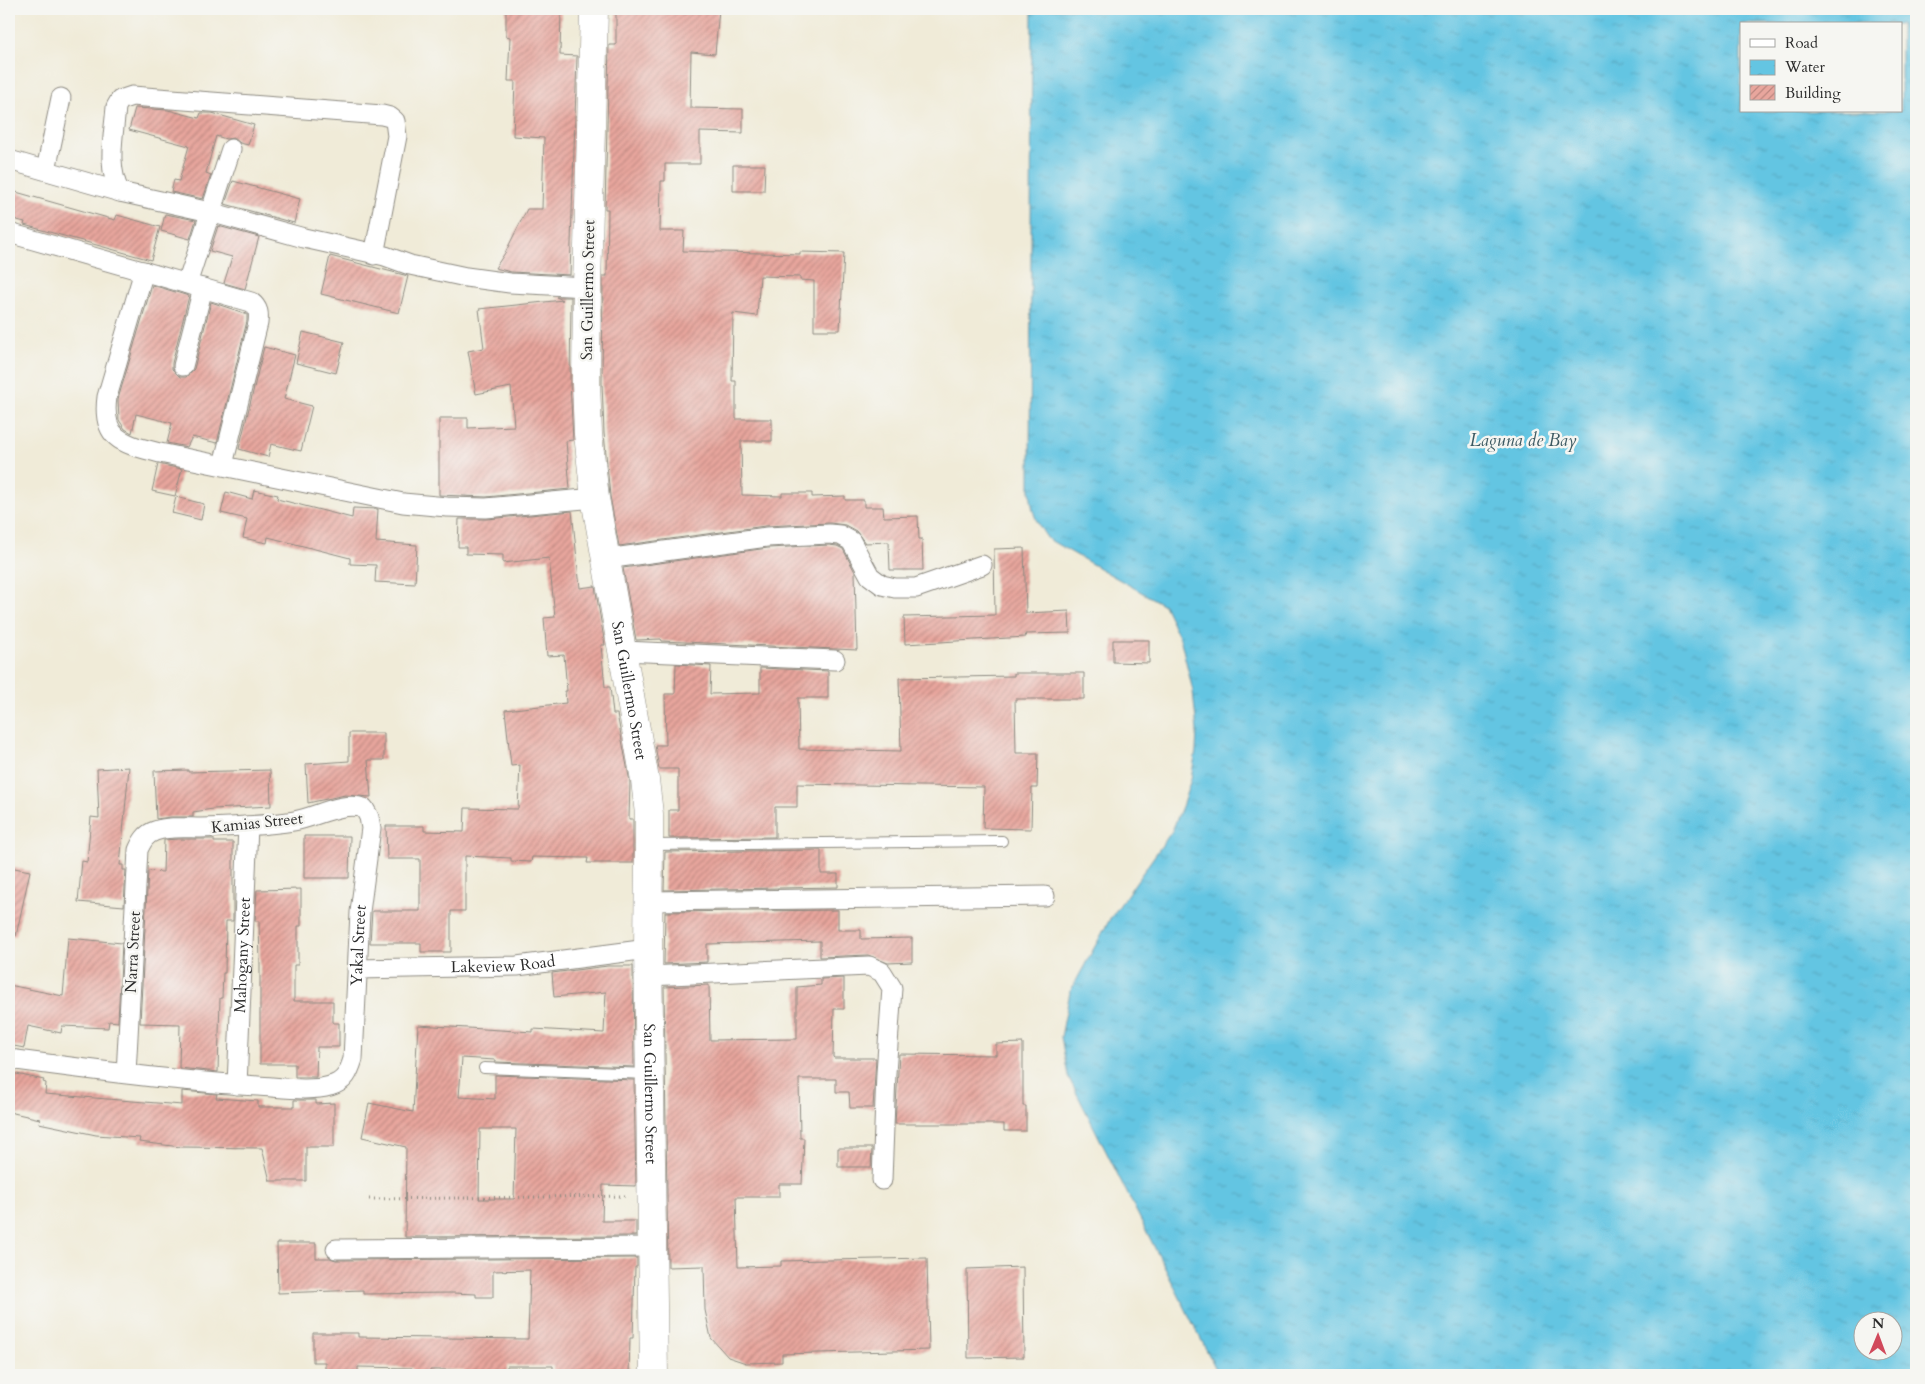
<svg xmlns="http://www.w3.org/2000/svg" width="1925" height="1384" font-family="Cardo,serif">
<defs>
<pattern id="water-ripples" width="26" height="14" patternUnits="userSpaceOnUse" patternTransform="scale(1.25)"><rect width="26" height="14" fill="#64c5e2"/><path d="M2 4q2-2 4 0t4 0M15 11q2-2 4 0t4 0" fill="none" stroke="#57a9c2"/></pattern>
<pattern id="building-hatch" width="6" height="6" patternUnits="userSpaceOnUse" patternTransform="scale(1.25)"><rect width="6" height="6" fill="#e8a69d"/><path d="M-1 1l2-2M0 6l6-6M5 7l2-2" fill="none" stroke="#bc8780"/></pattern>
</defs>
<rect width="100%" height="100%" fill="#f6f6f2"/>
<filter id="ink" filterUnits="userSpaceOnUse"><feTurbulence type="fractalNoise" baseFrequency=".02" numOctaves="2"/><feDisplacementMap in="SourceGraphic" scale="10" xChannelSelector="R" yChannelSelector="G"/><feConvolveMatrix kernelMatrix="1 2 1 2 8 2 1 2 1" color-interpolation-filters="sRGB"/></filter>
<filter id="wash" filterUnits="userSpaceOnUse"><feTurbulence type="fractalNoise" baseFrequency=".0096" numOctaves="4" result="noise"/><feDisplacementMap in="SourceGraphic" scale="20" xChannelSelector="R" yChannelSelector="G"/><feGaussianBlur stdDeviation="1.12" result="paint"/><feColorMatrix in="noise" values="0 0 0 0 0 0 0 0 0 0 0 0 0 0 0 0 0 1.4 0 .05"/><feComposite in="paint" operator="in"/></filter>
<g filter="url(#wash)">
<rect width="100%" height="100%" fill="#f0ebd8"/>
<path fill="url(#water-ripples)" stroke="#487886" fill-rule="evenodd" d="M1032,9H1916V1375H1219L1068,1076L1061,1037L1070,992L1110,919L1172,831L1183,804L1191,779L1196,751L1197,731L1193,691L1181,641L1164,605L1048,539C1035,521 1032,512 1030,490ZM1741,24H1901V111H1741ZM1862,1322H1892V1352H1862Z"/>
<g id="blocks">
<path fill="url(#building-hatch)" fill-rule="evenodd" d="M506,9H561L560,55L577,56L570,275L511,272L495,268L505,253L527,209H542L544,138L513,136L515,81H508L510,37L506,36Z
M616,9H719L715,54L691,52L690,108L743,109V133L700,132V164H665V181H661L660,231H684L683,251L800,254V252L844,253L840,330H814V281L800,280V277L760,276L757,316L733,313L732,381H736V419H772V441H741L742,495L782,496V493H812V497L845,496V500H864V507H883L884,517L918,516L919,539H922L923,570H890L889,542L865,543L856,531L845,525L830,523L765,526L619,546L610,496L604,433L602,383L603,276H607L608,209H605L609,45H616Z
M135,108L168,110L199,118L201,113H212L254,125L248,145L240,143L234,138L226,139L216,136L206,173L211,175L203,199L171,192L174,180L179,181L189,146L129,130Z
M733,165H765L764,191H733Z
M233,181L300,199L294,223L225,204Z
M9,190L115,220L117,215L160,227L151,260L24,225L25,222L9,218Z
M165,214L196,220L190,239L161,231Z
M218,226L259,237L245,289L224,283L232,257L210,251Z
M330,256L408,276L399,313L321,294Z
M152,285L189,296L172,363V369L180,377H186L194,369L211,302L247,314V321L217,443L192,437L187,447L167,443L172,423L136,414L132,433L125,429L119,420L118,399Z
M556,297H571L570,383L573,440L566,441L570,489L486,497L439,495V418H468V428L514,426L511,387L476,394L468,351L484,348L479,309L563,300Z
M303,332L344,342L336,373L296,363Z
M264,347L295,355L284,399L312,406L301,451L271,444L268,457L239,449Z
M158,464L182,469L175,496L152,491Z
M254,490L278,495L277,499L352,518L353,508L378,509L376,542L417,545L415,584L375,582L376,565L350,564V558L268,537L267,543L243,538L247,519L221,513L226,492L252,499Z
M176,497L204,504L201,520L172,513Z
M572,511L580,588L595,586L605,645H601L605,687H610L613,714H617L630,782L629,819H633V863H587L588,858L532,857L531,862L511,861V858L465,856V911H451V952H421V943H370L372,911H420V859H387L386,826H424V831L464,832L465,808L518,809L520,765L511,766L505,710L566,703L565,691H567L564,655L547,656L544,618L555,617L549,558L503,563V555L466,554V547H458L459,519H487Z
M829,545L837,546L843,549L855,572L857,650L662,641L661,639L636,640L623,568L768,548Z
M1024,548L1026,613L1069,611L1070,633L1025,634L1026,637L905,644L904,617L995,615L994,549Z
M1113,640H1149V663L1113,662Z
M676,664L711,666L710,694L760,693V668L828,671V698H798L799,749L901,751L899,678L1014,676V673H1084V699H1015L1016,753H1038L1037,788H1032L1031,829L983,828L984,787L797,784V807H775V837L669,838V810H678V769H659L655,745H666L665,694H675Z
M349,733H384V760H368L371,797L345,795L308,803L306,764L349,761Z
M129,767L120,865H123V870H126L124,906L78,902L82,861L87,862L91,817L99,818L97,769Z
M188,770V772L270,770L271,806L213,809L193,812V817H171L156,819L154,771Z
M304,836H350L349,878H304Z
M178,839H214V842H233V921H226L225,973H223L222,998H220L218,1072L179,1068L180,1024L140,1023L148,871L163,872L164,840Z
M821,850V874H838V887L664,890L665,852Z
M9,867L30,871L16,936L9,935Z
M301,889V926H298V965H294V1001H333V1023H339V1047H317L316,1077H295V1064H260V965L259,921H255L257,890Z
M838,910V930H861V939L912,938V962L888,963L868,955L820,957V941L707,944V962L664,964L665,912Z
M68,938L122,943L118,1022L109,1021L108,1028L62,1026L61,1033L28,1026L24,1048L9,1045V985L63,996Z
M608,966H633L634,1067L495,1062V1060L462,1058L459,1097L495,1099V1075L634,1080L636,1186L603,1185L602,1221H636V1236L405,1237L406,1147L362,1137L369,1103L413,1112L418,1025L533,1032V1029L604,1033L606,992L554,997L552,973ZM480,1129H516L514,1199H479Z
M844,978V1009H834L833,1057L834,1058H876L873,1108H850L849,1092H836V1079H799L800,1138H804L802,1184H779V1197H736L738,1267L781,1266V1261L927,1258L929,1350L782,1354V1362L746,1363L728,1357L711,1338L705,1310L704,1266L668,1267L664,987L709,985L710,1040L797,1039V987L821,985V979Z
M1023,1043V1106H1026V1131H1004V1124H895L899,1054L996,1055V1044Z
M12,1073L44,1080L43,1082L46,1083L45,1094L182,1105V1091L217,1094L216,1098L258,1101V1107H294V1100H316V1104L334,1103V1147H306V1181H270L262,1148L181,1147L139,1142L140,1138L96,1135L39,1123L40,1119L9,1112V1091Z
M838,1148H872L871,1167H838Z
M277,1243H316V1258H330L336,1260L637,1258V1267H635L633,1338H630L629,1375H553V1366H507V1373H464V1370H430V1375H412V1368L358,1367V1375H325V1362H313V1333H358V1337L528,1339L530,1270L493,1271V1297H476V1294L453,1293L363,1294V1290L278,1293Z
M1023,1267L1024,1357L968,1358L967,1269Z"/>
</g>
</g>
<g filter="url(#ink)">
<use href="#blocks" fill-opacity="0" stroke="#8e8b82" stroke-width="1"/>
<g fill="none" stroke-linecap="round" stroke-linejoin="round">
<defs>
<path id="service" d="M651,845L1002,841
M484,1068L649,1074"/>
<g id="minor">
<path d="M9,160L120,192L210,212L304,238L385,256L410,265L466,277L510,283L587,287"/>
<path d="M46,170L61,98"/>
<path d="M120,192C106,167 114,134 116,107L120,100L132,96L382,115L390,117L395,121L397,136L374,255"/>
<path d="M9,233L251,302C259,308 259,314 258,323L223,465"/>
<path d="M144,271L107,397C101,441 125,444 160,453L403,503L447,507L486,508L595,498"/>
<path d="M187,284L231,149"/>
<path d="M183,366L203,288"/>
<path d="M606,559L767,537L829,534L840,535L851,541L870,576L882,585L895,588H916L982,565"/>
<path d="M623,651L835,660"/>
<path d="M649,901L1045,896"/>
<path id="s1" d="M357,969L517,966L648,949"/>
<path d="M648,976L869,966L882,972L892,988L886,1073L882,1180"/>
<path id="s2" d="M9,1059C92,1070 175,1081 258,1086C279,1087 310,1092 330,1086C345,1082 349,1072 353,1059L360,912L371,828L369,817L364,808C341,801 317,817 294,821C263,826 232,827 201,828C187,828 169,826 155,831C146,834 142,841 138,850L126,1074"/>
<path id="s3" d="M237,1085L248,826"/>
<path d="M336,1249L653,1247"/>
</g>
<g id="secondary">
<path id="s4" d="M594,9L587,287L586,383L588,434L595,498L645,780L649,814V845L648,949L654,1375"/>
</g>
</defs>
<use href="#service" stroke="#8e8b82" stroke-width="12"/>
<use href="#minor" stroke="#8e8b82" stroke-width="21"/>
<use href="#secondary" stroke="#8e8b82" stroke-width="29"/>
<path stroke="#8e8b82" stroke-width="3" stroke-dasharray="1 4" stroke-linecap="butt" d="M369,1199L629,1196"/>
<use href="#service" stroke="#fff" stroke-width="10"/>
<use href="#minor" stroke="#fff" stroke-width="19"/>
<use href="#secondary" stroke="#fff" stroke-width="28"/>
</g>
</g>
<g text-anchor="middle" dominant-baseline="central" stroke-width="5" stroke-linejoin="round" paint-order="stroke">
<g font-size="16" fill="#2b2b2b" stroke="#f6f6f2">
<text transform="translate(588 290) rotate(-89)">San Guillermo Street</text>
<text stroke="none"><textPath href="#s4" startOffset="685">San Guillermo Street</textPath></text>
<text transform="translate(257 823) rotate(-6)">Kamias Street</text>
<text stroke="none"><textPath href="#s2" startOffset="474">Yakal Street</textPath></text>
<text transform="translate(133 952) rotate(-87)">Narra Street</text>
<text stroke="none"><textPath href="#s3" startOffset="130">Mahogany Street</textPath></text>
<text stroke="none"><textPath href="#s1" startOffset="146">Lakeview Road</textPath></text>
<text stroke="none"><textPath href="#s4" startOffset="1090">San Guillermo Street</textPath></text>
</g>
<g font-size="18" font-style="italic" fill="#3c5962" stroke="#f6f6f2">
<text x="1523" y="440">Laguna de Bay</text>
</g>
</g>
<rect width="1925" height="1384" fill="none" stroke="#f6f6f2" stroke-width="30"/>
<rect x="1740" y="22" width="162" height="90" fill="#f6f6f2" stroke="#a5a5a2"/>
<rect x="1750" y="39" width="25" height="8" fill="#ffffff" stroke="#a5a5a2"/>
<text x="1785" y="48" font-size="15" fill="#2b2b2b">Road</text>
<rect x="1750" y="60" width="25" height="15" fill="url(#water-ripples)" stroke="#a5a5a2"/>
<text x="1785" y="72" font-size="15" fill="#2b2b2b">Water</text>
<rect x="1750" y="85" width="25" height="15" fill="url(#building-hatch)" stroke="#a5a5a2"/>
<text x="1785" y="98" font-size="15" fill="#2b2b2b">Building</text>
<g transform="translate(1878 1336) rotate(1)"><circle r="24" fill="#f6f6f2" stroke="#a5a5a2"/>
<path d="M0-4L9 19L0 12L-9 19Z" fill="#d1495b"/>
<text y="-8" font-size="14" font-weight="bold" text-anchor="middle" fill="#2b2b2b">N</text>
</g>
</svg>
